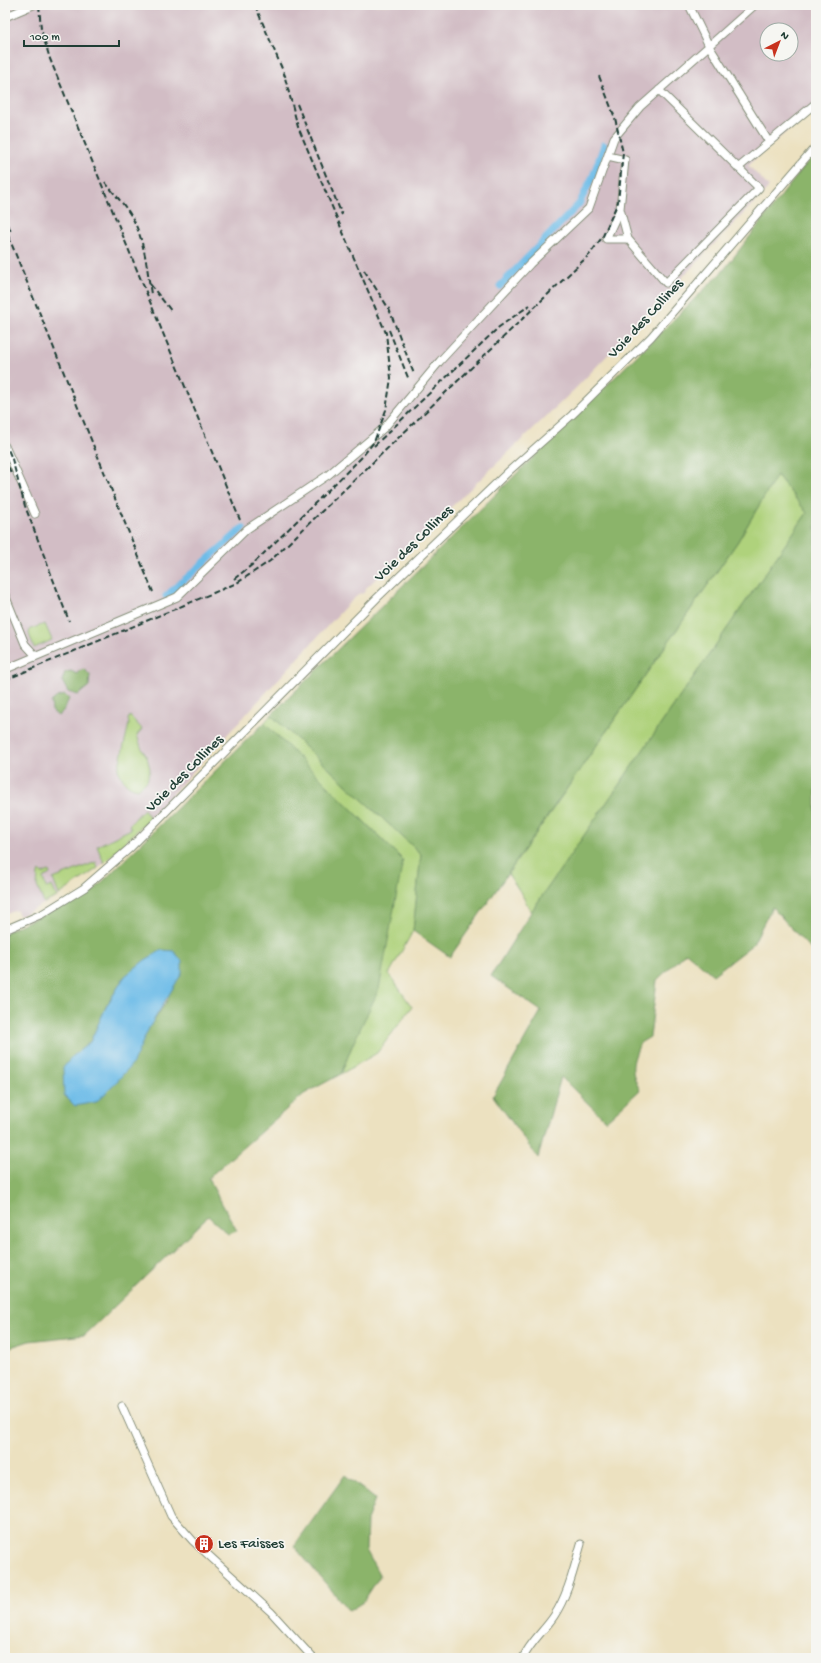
<svg xmlns="http://www.w3.org/2000/svg" width="821" height="1663" font-family="'Gochi Hand',sans-serif">
<rect width="100%" height="100%" fill="#f6f6f2"/>
<filter id="ink" filterUnits="userSpaceOnUse"><feTurbulence type="fractalNoise" baseFrequency=".025" numOctaves="2"/><feDisplacementMap in="SourceGraphic" scale="8" xChannelSelector="R" yChannelSelector="G"/><feConvolveMatrix kernelMatrix="1 2 1 2 8 2 1 2 1" color-interpolation-filters="sRGB"/></filter>
<filter id="wash" filterUnits="userSpaceOnUse"><feTurbulence type="fractalNoise" baseFrequency=".012" numOctaves="4" result="noise"/><feDisplacementMap in="SourceGraphic" scale="16" xChannelSelector="R" yChannelSelector="G"/><feGaussianBlur stdDeviation="0.9" result="paint"/><feColorMatrix in="noise" values="0 0 0 0 0 0 0 0 0 0 0 0 0 0 0 0 0 1.4 0 .05"/><feComposite in="paint" operator="in"/></filter>
<g filter="url(#wash)">
<rect width="100%" height="100%" fill="#ece1c0"/>
<path fill="#d2bdc5" fill-rule="evenodd" d="M5,5H816V106L748,165L769,187L575,389L365,589L366,590L362,594L360,593L346,606L153,815L115,853L96,870L55,898L20,916L16,910L5,915ZM767,30H791V54H767Z"/>
<path fill="#afd27b" stroke="#678858" d="M777,475L807,513L531,912L521,893L508,874L738,541Z
M45,624L52,640L34,648L29,634L30,629Z
M271,715L421,854L413,931L389,974L412,1007L377,1053L341,1074L352,1046L403,860L264,723Z
M130,716L142,729L137,735L141,747L147,757L150,769L147,781L138,789C126,787 123,780 118,770L129,724L128,719Z
M144,809L150,818L104,863L97,846L131,829L129,825Z
M96,862L98,868L59,895L53,879Z
M40,871L42,874L49,871L50,874L43,878L46,888L52,886L57,897L44,903L37,886L38,873Z"/>
<path fill="#8bb46b" stroke="#557850" fill-rule="evenodd" d="M816,151V955L772,907L753,944L713,975L686,952L657,980L650,1037L640,1043C632,1063 629,1070 640,1090L606,1121L561,1077L538,1158L493,1096L541,1011L491,976L531,912L807,513L777,475L738,541L450,957L413,931L421,854L271,715L723,271Z
M84,669L90,675L89,686L78,695L68,692L62,681L65,672L71,671L77,674L79,671Z
M65,695L69,699L63,711L58,716L52,711L51,702L57,697Z
M264,723L403,860L379,989L352,1046L341,1074L304,1094L208,1178L237,1231L228,1234L208,1216L85,1335L29,1341L5,1349V932L91,893ZM125,976L169,998L149,1028L72,1057L90,1042L107,1005Z
M345,1475L375,1499L367,1520L366,1550L380,1576L363,1602L349,1611L294,1546Z"/>
<path fill="#6dbce8" stroke="#467c8e" d="M162,950L174,951L182,961V973L149,1028L133,1063L112,1087L96,1102L75,1106L64,1095L63,1068L72,1057L90,1042L107,1005L125,976L145,960Z"/>
<g fill="none" stroke-linecap="round" stroke-linejoin="round">
<path stroke="#6dbce8" stroke-width="7" d="M500,286L579,204L593,176L604,145
M166,596L243,528"/>
</g>
</g>
<g filter="url(#ink)">
<g fill="none" stroke-linecap="round" stroke-linejoin="round">
<defs>
<path id="minor" d="M689,5L709,46L769,142
M5,17L33,5
M608,156L625,160L620,209L628,239
M738,168L816,103
M620,209L606,239H628L666,283L759,188L659,90
M5,446L35,514
M5,595L25,644L36,656
M6,669L177,597L247,529L328,475L385,427L440,361L477,321L530,264L589,208L614,138L640,107L755,5
M5,930L42,914L84,888L130,848L377,598L509,471L572,415L651,337L816,146
M122,1406L171,1516L193,1541L271,1612L313,1658
M523,1658C531,1641 544,1631 554,1616C568,1595 574,1568 581,1544"/>
</defs>
<use href="#minor" stroke="#868f7a" stroke-width="9"/>
<use href="#minor" stroke="#fff" stroke-width="7"/>
<path stroke="#1f3d34" stroke-width="2" stroke-dasharray="6 3" stroke-linecap="butt" d="M39,5L41,29L50,59L240,520
M255,5L286,78
M297,104L342,215
M105,182C114,194 126,206 133,219C145,243 147,268 151,294
M5,217L11,232
M5,228L153,592
M364,270L389,309L414,374
M150,284L172,312
M389,330L409,380
M5,442L12,459L25,506L69,621
M374,446L499,327L530,305
M5,459L11,473
M234,579L253,564L361,458L374,442L386,410L391,378L386,333L298,127L284,74
M5,680L237,583L270,561L590,254L603,236L618,202L623,153L615,118L599,76"/>
</g>
</g>
<defs>
<symbol id="building-disc" viewBox="-11 -11 22 22"><circle r="9.5" fill="#c8321e" stroke="#f6f6f2"/><path d="M-4-6H4V6H1V3H-1V6H-4ZM-2.5-4.3h1.7v1.8h-1.7ZM.8-4.3h1.7v1.8H.8ZM-2.5-1h1.7V.8h-1.7ZM.8-1h1.7V.8H.8Z" fill="#fff"/></symbol>
</defs>
<g fill-rule="evenodd">
<use href="#building-disc" x="193" y="1533" width="22" height="22"/>
</g>
<g text-anchor="middle" dominant-baseline="central" stroke-width="3.5" stroke-linejoin="round" paint-order="stroke">
<g font-size="15" fill="#1f3d34" stroke="#f6f6f2">
<text transform="translate(646 319) rotate(-47)">Voie des Collines</text>
<text transform="translate(414 544) rotate(-44)">Voie des Collines</text>
<text transform="translate(185 774) rotate(-45)">Voie des Collines</text>
</g>
<g font-size="15" fill="#1f3d34" stroke="#f6f6f2" text-anchor="start">
<text x="218" y="1544">Les Faisses</text>
</g>
</g>
<rect width="821" height="1663" fill="none" stroke="#f6f6f2" stroke-width="20"/>
<g transform="translate(779 42) rotate(42)"><circle r="19" fill="#f6f6f2" stroke="#a0aca6"/>
<path d="M0-3L7 15L0 10L-7 15Z" fill="#c8321e"/>
<text y="-6" font-size="11" font-weight="bold" text-anchor="middle" fill="#1f3d34">N</text>
</g>
<path d="M24 40v6h95v-6" fill="none" stroke="#1f3d34" stroke-width="2"/>
<text x="30" y="40" font-size="12" fill="#1f3d34" stroke="#f6f6f2" stroke-width="3" paint-order="stroke">100 m</text>
</svg>
